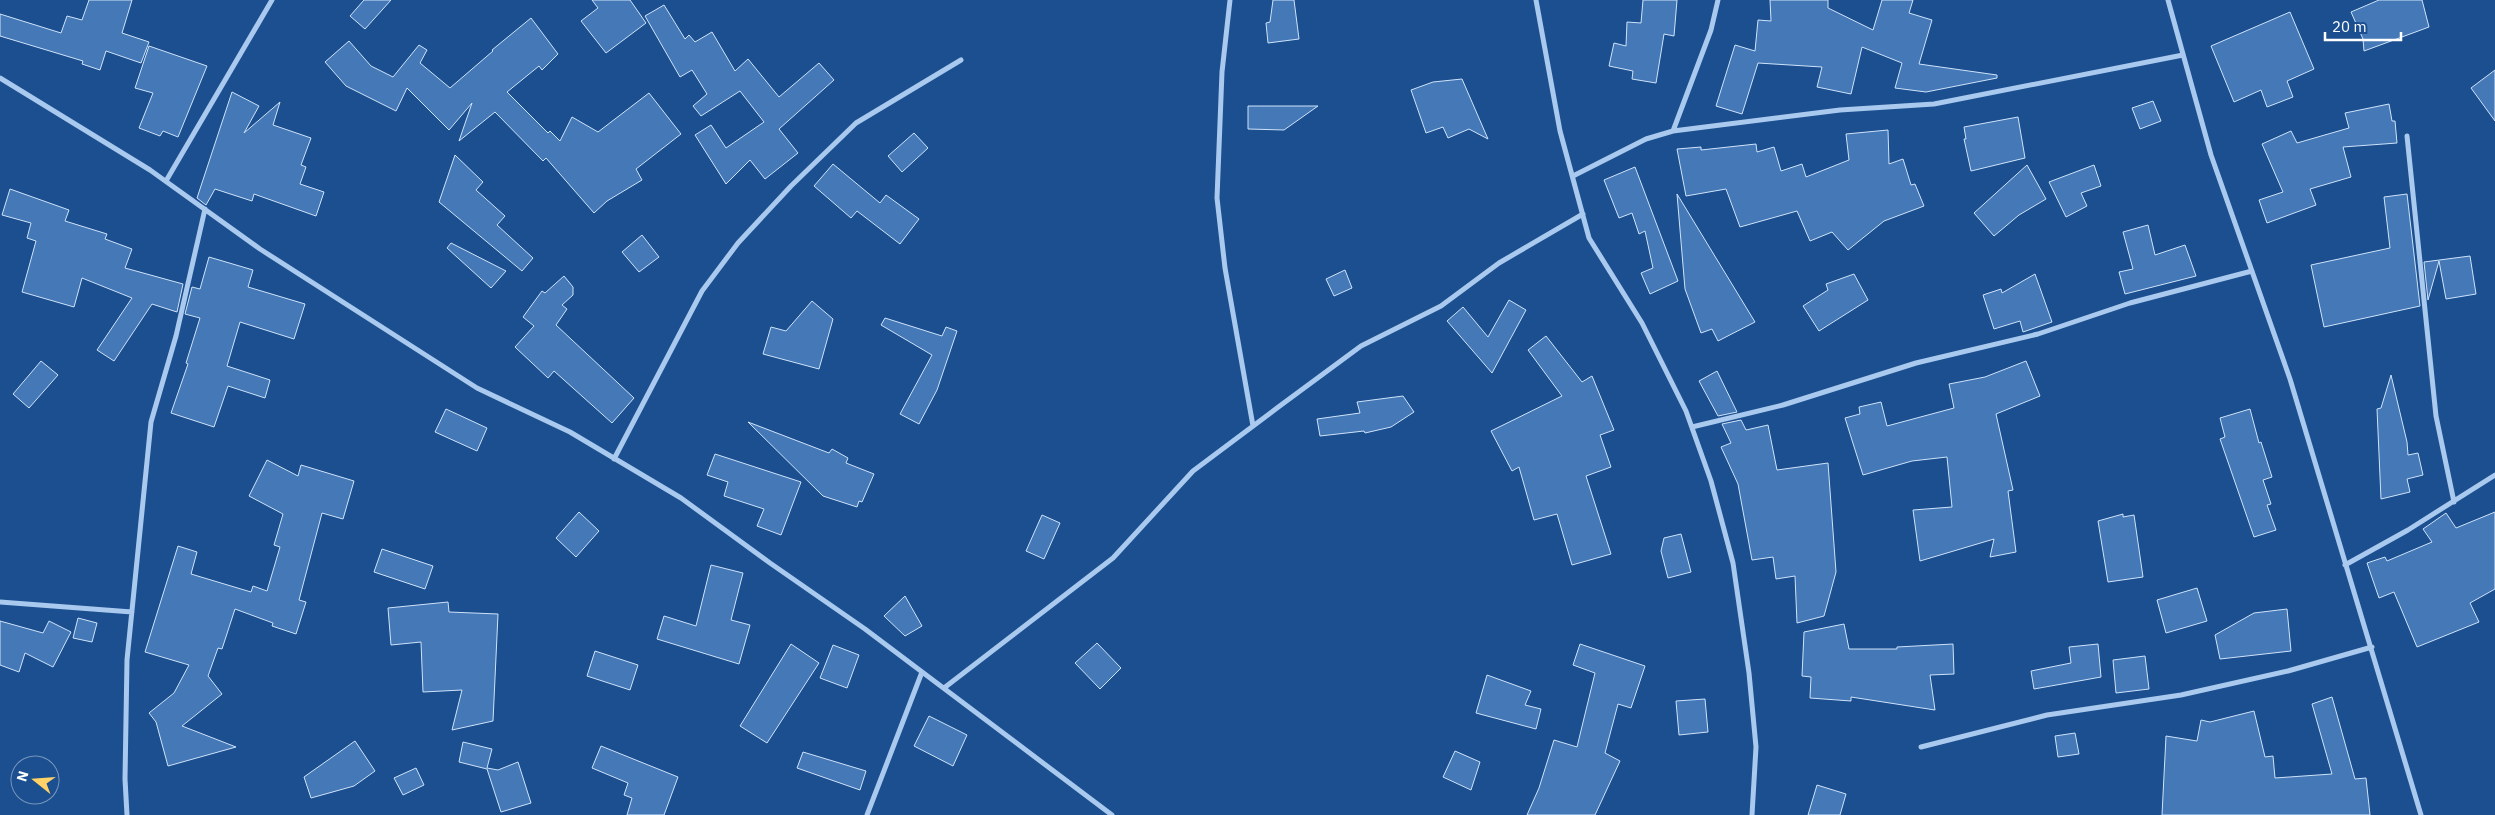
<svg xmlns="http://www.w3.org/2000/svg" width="2495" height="815" font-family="'IBM Plex Sans',sans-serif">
<rect width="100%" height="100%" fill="#1b4f8f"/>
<path fill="#4478b7" stroke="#cfe3fa" d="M89,0H132L122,33L149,42L141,63L106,51L100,70L82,64L83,61L0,36V14L61,33L67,16L82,20Z
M364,0H391L365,29L350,16Z
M592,0H630L646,23L606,53L581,21L598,8Z
M1273,0H1294L1299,39L1268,43L1266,23L1270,22Z
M1643,0H1677L1674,36L1664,34L1656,83L1632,79L1633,71L1609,66L1614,43L1626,46L1627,22L1641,23Z
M1770,0H1828V8L1873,30L1882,0H1913L1909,13L1932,20L1919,64L1997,75V78L1926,92L1895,88L1902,63L1862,47L1851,94L1817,87L1822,67L1758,63L1742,114L1716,106L1735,45L1755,51L1758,20L1771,21Z
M2379,0H2422L2429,27L2364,51L2363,39L2351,12Z
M664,5L685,39L689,35L695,42L712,32L735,71L748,59L779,97L819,63L834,80L779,129L798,153L765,179L750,160L726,184L695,135L711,125L726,148L764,122L740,91L701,116L693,106L707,94L692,70L680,77L645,16Z
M2290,12L2314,69L2287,81L2293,97L2267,107L2261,90L2234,102L2211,46Z
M531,18L558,54L542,70L539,66L507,92L548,133L550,131L560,141L572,117L598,132L649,93L681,134L636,169L642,180L607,201L594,213L546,158L543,161L495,112L459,141L472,103L449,130L407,88L396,111L346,86L325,62L349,41L371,66L393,77L419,45L427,50L420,63L450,88L493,51L492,50Z
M149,46L207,66L178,137L163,131L160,136L139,128L153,93L135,88Z
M2495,70V121L2471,88Z
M1462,79L1488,139L1469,129L1448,138L1443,127L1426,133L1411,90L1433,82Z
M232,92L259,106L244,133L280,102L273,125L311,138L301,165L306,167L300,184L324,192L316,216L254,194L252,201L215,189L206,205L197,198Z
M2153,101L2161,121L2140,129L2132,108Z
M2389,104L2392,121H2395L2397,143L2343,147L2351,177L2310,189L2316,205L2267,223L2259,200L2283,192L2262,144L2291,131L2297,143L2349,128L2345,113Z
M1248,106H1318L1284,130L1248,129Z
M2018,117L2025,158L1971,171L1964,139H1966L1964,127Z
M1888,130L1889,164L1903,159L1911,185L1915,184L1924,206L1884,221L1848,250L1832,232L1810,241L1797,211L1740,227L1726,189L1686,196L1677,149L1701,147V150L1756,144L1757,152L1774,147L1781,171L1802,164L1806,177L1849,160L1846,134Z
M914,133L928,148L902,172L888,156Z
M455,155L483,182L476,190L505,216L497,225L533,258L522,271L439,202Z
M833,164L880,203L886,195L919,219L900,244L857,211L851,218L814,186Z
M2027,165L2046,199L2019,215L1994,236L1974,213Z
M2094,165L2101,186L2081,193L2087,206L2066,217L2049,182Z
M1635,167L1678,281L1650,294L1641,273L1653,268L1645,231L1639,234L1632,213L1619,218L1604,180Z
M10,189L69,210L65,221L107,234L105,239L132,249L125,268L183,284L177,312L152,304L114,361L97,350L132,298L82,278L74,307L22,292L36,241L27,238L31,223L2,215Z
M1677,194L1755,322L1718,341L1712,329L1701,333L1685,289Z
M2407,194L2420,306L2324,327L2311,265L2390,248L2384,197Z
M2148,225L2155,255L2185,245L2196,276L2125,294L2119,272L2133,269L2123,232Z
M642,235L659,257L639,272L622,252Z
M451,243L506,271L491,288L447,248Z
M2470,256L2476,294L2446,299L2439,261L2428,300L2424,262Z
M209,257L253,270L248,287L305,304L294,339L240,322L227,366L270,380L265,398L228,386L214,427L171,413L188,364L186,363L200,318L185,314L192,287L200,289Z
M1345,270L1352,288L1334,296L1326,279Z
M1854,274L1868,300L1819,331L1803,306L1828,290L1826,284Z
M2035,274L2052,322L2023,332L2020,321L1994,329L1983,295L2001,289L2002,293Z
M564,276L573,287V295L562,305L567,309L556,325L634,398L612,423L554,371L548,378L515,347L534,326L523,317L542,291L545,293Z
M1509,300L1526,310L1492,373L1447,321L1463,307L1488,337Z
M812,301L833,319L819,369L763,354L771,327L786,331Z
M885,318L942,336L946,327L957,331L937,390L919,424L900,414L932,355L881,325Z
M1546,336L1582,382L1592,376L1614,430L1600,435L1611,467L1586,476L1611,554L1572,565L1557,514L1534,520L1519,467L1512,471L1491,431L1562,396L1528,350Z
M41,361L58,375L29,408L13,394Z
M2026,361L2040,396L1996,414L2013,490L2008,491L2016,552L1990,557L1994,539L1920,561L1913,510L1952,507L1947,457L1912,461L1863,475L1845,418L1860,414L1859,407L1881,402L1887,426L1954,408L1949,384L1985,377Z
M1717,371L1737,412L1718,416L1699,381Z
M2391,375L2407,442L2408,455L2418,453L2423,475L2407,479L2410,492L2381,499L2377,409L2381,408Z
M1403,396L1414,412L1391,427L1365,433L1364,431L1320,436L1317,419L1360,413L1357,402Z
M446,409L487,428L477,451L435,432Z
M2250,409L2259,443L2261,442L2272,477L2263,480L2271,504L2267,505L2276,530L2254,537L2220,439L2225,437L2220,418Z
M1741,420L1746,430L1768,425L1777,470L1828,463L1836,572L1824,616L1797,623L1795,576L1776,579L1773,557L1752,560L1738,484L1721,447L1731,443L1722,424Z
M748,422L829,453L832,449L848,458L846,463L874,474L862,502L859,501L857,507L823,496Z
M715,454L801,482L781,535L757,526L764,509L724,496L728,482L707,475Z
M267,460L298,476L301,465L354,481L343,519L322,513L299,600L306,602L296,634L272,626L273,623L235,609L222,649L218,648L208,676L222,694L182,726L236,747L168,766L156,722L149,713L174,693L189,665L145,652L178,546L197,552L191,574L251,592L253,586L267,591L280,547L274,545L283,514L249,496Z
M579,512L599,531L576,557L556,538Z
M2495,512V589L2470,603L2479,622L2417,647L2394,592L2379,598L2367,563L2385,557L2387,561L2432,542L2423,529L2446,513L2456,528Z
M2123,514V517L2134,515L2143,577L2108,582L2098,521Z
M1042,515L1060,523L1044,559L1026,551Z
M1681,534L1691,572L1668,578L1661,551L1664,538Z
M382,549L433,566L425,589L374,572Z
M711,565L743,573L731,620L750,625L739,664L657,639L664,616L696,626Z
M2197,588L2207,621L2166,633L2157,600Z
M905,596L922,626L905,636L884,616Z
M448,602L449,612L498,614L493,721L452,730L462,690L423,692L421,642L391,645L388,608Z
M2287,609L2291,651L2220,659L2215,635L2254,613Z
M78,618L97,623L92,642L73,638Z
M0,621L43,633L49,621L71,632L53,667L25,653L19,672L0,665Z
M1844,624L1849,649H1897V647L1953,644L1954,674L1930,675L1935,710L1851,697V701L1810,698L1811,677L1802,676L1804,632Z
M1097,643L1121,668L1100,689L1075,663Z
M791,644L819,663L767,743L740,726Z
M1580,644L1645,666L1631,708L1618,704L1605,753L1620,761L1595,815H1527L1539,788L1554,740L1577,747L1595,673L1573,665Z
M2098,644L2101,677L2034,689L2031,671L2071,663L2069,647Z
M833,645L859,655L847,688L820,678Z
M595,651L638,665L630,690L587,676Z
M2145,656L2149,689L2116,693L2113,660Z
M1487,675L1531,691L1525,705L1541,709L1536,729L1476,713Z
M2332,697L2355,779L2366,778L2370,815H2162L2166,736L2197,741L2201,720L2210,722L2254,711L2265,757L2273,756L2275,778L2332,774L2312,704Z
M1705,699L1708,732L1679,735L1676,701Z
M929,716L967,735L953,766L914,746Z
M2075,733L2079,754L2058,757L2055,736Z
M355,741L375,771L354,786L311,798L304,777Z
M463,742L492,749L487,768L498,770L518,762L531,803L501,812L487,769L459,762Z
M601,746L678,777L664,815H627L632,798L624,795L628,783L592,768Z
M1455,751L1480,762L1471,790L1443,777Z
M803,752L866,771L860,790L797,768Z
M416,768L424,785L403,795L394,778Z
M1817,785L1846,794L1840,815H1808Z"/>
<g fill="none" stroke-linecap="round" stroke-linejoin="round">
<path stroke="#a9c9ee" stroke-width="5" d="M1230,0L1222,72L1217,198L1225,268L1253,426
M1536,0L1560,131L1589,238L1642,323L1686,411L1711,481L1733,563L1749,673L1756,747L1752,815
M2168,0L2211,155L2290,379L2421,815
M0,78L150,170L260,249L477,388L570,432L681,498L770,563L865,629L1112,815
M1673,131L1711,30L1718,0
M2407,136L2436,416L2454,502
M1573,176L1646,139L1673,131L1840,110L1934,104L2183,55
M166,181L272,0
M1692,427L1783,405L1916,363L2038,334L2130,303L2252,271
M614,459L702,291L738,243L791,186L856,123L961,60
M2345,565L2408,530L2495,475
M0,602L132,612
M944,688L1113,558L1193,471L1277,408L1361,346L1441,306L1499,263L1583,214
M1921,747L2047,715L2181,695L2288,671L2372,647
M127,815L125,779L127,660L151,422L176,336L205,209
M867,815L922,672"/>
</g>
<g transform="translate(35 780) rotate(287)"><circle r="24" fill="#1b4f8f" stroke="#7695bc"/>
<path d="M0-4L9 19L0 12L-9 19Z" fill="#ffd166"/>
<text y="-8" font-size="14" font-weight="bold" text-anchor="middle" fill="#ffffff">N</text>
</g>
<path d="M2325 32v8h76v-8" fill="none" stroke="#ffffff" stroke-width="2.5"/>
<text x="2332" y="32" font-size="15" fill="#ffffff" stroke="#1b4f8f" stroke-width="4" paint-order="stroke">20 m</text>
</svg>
